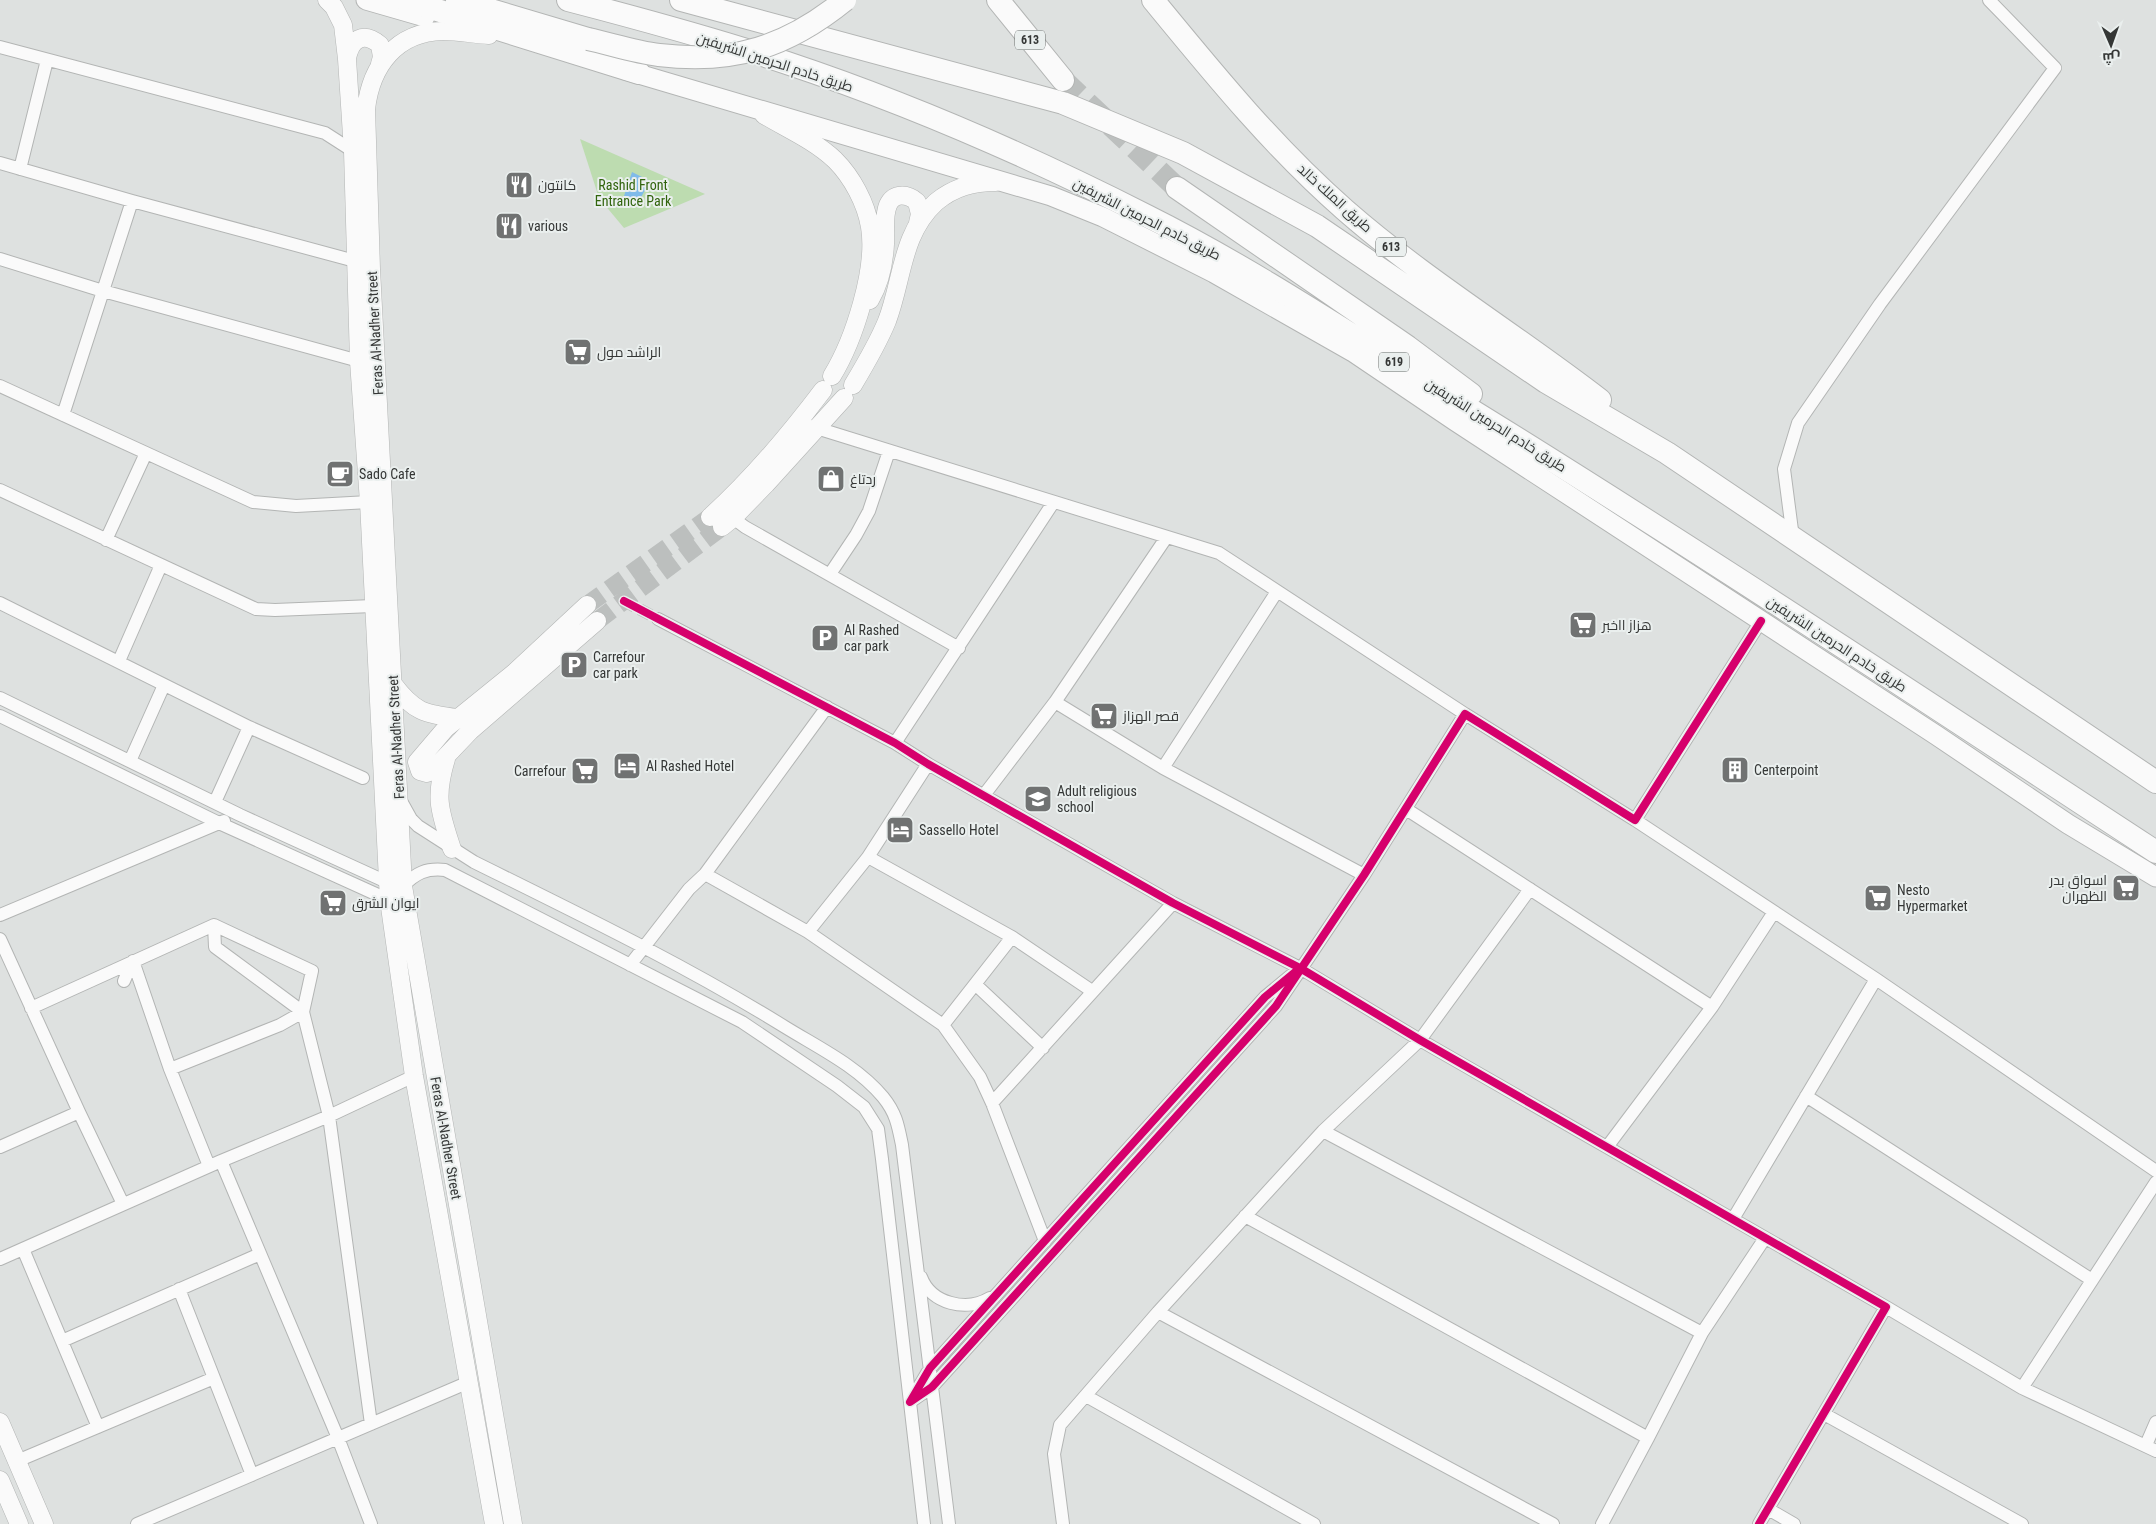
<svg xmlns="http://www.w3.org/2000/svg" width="2156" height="1524" font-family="'Roboto Condensed',Cairo,sans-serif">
<rect width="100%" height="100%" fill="#dee1e0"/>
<path fill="#bddcb0" d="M580,139L705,194L624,228L599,198Z"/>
<path fill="#80bbe9" d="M632,172L650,181L639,201L624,196Z"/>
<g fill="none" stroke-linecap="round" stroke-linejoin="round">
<path stroke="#bcbfbe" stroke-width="12" stroke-dasharray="12 6" stroke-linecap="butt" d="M624,601L658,619"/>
<path stroke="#bcbfbe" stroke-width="18" stroke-dasharray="18 9" stroke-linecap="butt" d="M587,605L710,517
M597,621L722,527"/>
<path stroke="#bcbfbe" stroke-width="22" stroke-dasharray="22 11" stroke-linecap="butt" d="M1063,80L1177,188"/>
<defs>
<path id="street" d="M0,47L325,133L353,151
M0,163L132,201L355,261
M20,169L47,60
M0,259L103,291L359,361
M0,386L253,502L296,506L369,502
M63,415L132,201
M810,426L1219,553L1465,714
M0,490L256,609L275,610L373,606
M733,518L745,527L959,648
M1793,538L1784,469L1798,423L1880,304L2055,68L1989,0
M106,540L146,453
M830,574L856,535L869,511L889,451
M0,603L249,727L363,778
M658,619L895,743L928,764L1173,903L1300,968L1420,1040L1886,1307L1759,1524
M119,661L161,565
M0,698L240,815L389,883
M1055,702L1163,768L1364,875
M0,716L219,823L389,900
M895,743L1053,503
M130,761L164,685
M1163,768L1276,593
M984,795L1055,702L1166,538
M401,801L411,819L418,826L474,862C579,914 685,965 785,1027C819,1048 857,1066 883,1097C896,1113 898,1125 902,1145L949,1524
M215,802L249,727
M1406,809L1712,1007
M1635,820L1876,979L2156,1171
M868,857L1012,937L1092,991
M705,874L808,932L943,1025L980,1077L992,1103L1045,1241
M403,886C416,873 426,868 445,870L742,1022L837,1086L864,1107L878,1129L882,1159L924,1524
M0,915L224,821
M214,925L215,947L303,1012L329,1116L371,1424
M808,932L868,857L928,764
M0,939L79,1112L123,1204
M133,961L170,1069L209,1166
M630,965L689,889L705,874L827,707
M1300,968L1265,997L930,1368L910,1402L932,1387L1276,1006L1364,875L1465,714L1635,820L1761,621
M124,981L132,962
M975,984L1043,1048
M31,1008L214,925L312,971L303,1012L280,1025L170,1069
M943,1025L1012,937
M1806,1096L2092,1280
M992,1103L1173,903
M1323,1131L1702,1333
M0,1147L79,1112
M1607,1147L1712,1007L1774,912
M221,1161L338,1438L371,1524
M1245,1216L1648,1438
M1733,1219L1876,979
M23,1249L98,1427
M0,1259L221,1161L329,1116L414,1076
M921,1277C931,1304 967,1312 990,1298
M179,1289L252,1475
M1886,1307L2022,1388L2156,1451
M1158,1312L1553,1524
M62,1341L260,1254
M2022,1388L2156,1182
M1086,1396L1314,1524
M1824,1414L2022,1524
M2146,1445L2156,1422
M17,1461L214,1378
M1768,1509L1794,1524
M137,1524L469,1382
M1063,1524L1054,1454L1060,1425L1158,1312L1323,1131L1420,1040L1530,889
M1602,1524L1648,1438L1702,1333L1765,1238"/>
<path id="secondary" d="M327,0L334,7L343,25L347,59L353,151L359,361L369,502L389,900L414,1076L494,1524
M489,35C474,34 458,31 443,31C396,32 371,66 366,109L371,269L403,886L513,1524
M347,58C351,39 363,31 380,45L382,57L380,64
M764,115C788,129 815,141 835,160C852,177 866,203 870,227C877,269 854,340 832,376
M870,300C880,283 884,264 885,244C886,232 883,217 888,205C894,192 908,194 917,202L920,214L918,223
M853,385C865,365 878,343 887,321C903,279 901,234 936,202C954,187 973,182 996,182
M710,517C752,479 789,435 823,390
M722,527L733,518L766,484L844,398
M587,605L514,673L446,728L417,762L420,771L427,773L432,771L470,731L597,621
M393,684C414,712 424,714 458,718
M446,759C434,798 440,812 452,849
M0,1422L44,1524
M0,1480L19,1524"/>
<path id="primary" d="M366,0L425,17
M625,70L1051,196L1103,217L1214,273L1353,352L1455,421L1936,735L2068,824L2156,877"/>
<path id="highway" d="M405,0L639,73
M457,0L588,39
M568,0C641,19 715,39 787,63C910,104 1031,157 1147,216C1255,270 1357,339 1460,403C1695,548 1925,701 2156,852
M681,0L1063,103L1183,153L1317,226L1546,382L1667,453L2156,782
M998,0L1063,80
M1153,0C1213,73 1273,147 1345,210C1425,280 1516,335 1600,400
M1177,188L1408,347L1471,394"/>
</defs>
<use href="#street" stroke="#b3b5b4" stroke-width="14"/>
<use href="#secondary" stroke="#b3b5b4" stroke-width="19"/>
<use href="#primary" stroke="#b3b5b4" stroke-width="21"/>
<use href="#highway" stroke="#b3b5b4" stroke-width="24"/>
<use href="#street" stroke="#fafafa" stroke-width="12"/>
<use href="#secondary" stroke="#fafafa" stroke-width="18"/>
<use href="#primary" stroke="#fafafa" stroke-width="19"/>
<use href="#highway" stroke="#fafafa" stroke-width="22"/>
<defs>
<path id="highway-bridge" d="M588,39C611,44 635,52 659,55C734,64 787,47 845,0"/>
</defs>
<use href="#highway-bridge" stroke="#b3b5b4" stroke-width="24" stroke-linecap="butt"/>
<use href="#highway-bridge" stroke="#fafafa" stroke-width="22"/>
<defs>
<path id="cycleway" d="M624,601L895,743L928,764L1173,903L1300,968L1420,1040L1886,1307L1759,1524
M1300,968L1265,997L930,1368L910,1402L932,1387L1276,1006L1364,875L1465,714L1635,820L1761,621"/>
</defs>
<use href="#cycleway" stroke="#eaefee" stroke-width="11"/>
<use href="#cycleway" stroke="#d6006c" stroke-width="8"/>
</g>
<defs>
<symbol id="restaurant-square" viewBox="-11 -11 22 22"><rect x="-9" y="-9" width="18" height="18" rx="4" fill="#707272" stroke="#eaefee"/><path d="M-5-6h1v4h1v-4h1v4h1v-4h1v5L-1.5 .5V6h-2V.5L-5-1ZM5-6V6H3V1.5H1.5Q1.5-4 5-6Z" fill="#fff"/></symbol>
<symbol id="supermarket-square" viewBox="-11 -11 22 22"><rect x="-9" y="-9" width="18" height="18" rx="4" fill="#707272" stroke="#eaefee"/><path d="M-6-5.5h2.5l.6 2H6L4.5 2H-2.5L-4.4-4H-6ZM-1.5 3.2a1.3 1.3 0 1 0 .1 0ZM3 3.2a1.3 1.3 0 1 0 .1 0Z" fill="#fff"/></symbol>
<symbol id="cafe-square" viewBox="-11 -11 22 22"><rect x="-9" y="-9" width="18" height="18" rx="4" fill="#707272" stroke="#eaefee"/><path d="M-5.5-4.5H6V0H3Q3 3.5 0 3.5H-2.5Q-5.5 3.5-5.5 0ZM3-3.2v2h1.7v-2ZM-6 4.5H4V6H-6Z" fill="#fff"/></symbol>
<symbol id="shop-square" viewBox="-11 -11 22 22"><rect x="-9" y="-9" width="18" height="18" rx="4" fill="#707272" stroke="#eaefee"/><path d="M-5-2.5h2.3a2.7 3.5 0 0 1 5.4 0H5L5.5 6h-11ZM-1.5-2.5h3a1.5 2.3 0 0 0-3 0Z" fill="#fff"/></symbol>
<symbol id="parking-square" viewBox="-11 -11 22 22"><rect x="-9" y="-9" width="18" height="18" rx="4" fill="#707272" stroke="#eaefee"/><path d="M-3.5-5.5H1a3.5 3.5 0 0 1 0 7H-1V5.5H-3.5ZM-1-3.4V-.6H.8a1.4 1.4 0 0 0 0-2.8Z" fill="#fff"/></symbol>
<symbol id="hotel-square" viewBox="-11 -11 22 22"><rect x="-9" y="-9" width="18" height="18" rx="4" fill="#707272" stroke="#eaefee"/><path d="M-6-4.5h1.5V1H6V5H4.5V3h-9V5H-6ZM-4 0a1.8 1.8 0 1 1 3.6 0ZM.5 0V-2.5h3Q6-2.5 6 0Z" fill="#fff"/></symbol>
<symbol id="building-square" viewBox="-11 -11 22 22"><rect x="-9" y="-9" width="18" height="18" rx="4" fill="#707272" stroke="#eaefee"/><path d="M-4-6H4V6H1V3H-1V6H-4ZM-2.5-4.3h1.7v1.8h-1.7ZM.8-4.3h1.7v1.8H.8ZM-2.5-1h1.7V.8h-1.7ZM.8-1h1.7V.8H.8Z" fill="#fff"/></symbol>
<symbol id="school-square" viewBox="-11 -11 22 22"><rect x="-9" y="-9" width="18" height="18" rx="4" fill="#707272" stroke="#eaefee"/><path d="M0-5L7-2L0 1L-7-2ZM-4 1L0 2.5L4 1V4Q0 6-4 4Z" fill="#fff"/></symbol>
</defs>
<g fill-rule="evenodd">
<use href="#restaurant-square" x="503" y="169" width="32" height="32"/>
<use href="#restaurant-square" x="493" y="210" width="32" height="32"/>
<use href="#supermarket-square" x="562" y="336" width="32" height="32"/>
<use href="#cafe-square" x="324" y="458" width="32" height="32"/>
<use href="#shop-square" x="815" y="463" width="32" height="32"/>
<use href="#supermarket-square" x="1567" y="609" width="32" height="32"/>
<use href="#parking-square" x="809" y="622" width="32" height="32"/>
<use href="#parking-square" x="558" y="649" width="32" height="32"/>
<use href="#supermarket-square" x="1088" y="700" width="32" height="32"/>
<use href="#hotel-square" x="611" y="750" width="32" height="32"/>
<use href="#building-square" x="1719" y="754" width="32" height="32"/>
<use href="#supermarket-square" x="569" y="755" width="32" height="32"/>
<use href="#school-square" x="1022" y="783" width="32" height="32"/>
<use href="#hotel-square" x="884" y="814" width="32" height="32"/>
<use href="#supermarket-square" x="2110" y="872" width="32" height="32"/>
<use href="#supermarket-square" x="1862" y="882" width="32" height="32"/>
<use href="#supermarket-square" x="317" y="887" width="32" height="32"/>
</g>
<g text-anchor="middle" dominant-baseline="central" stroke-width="4" stroke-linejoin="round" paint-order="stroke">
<g fill="#eaefee" stroke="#6b6e6d" stroke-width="1">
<rect x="1015" y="30.5" width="30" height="19" rx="4"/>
<rect x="1376" y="237.5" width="30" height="19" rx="4"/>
<rect x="1379" y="352.5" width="30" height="19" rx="4"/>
</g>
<g font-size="12" font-weight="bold" fill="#353736">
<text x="1030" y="40">613</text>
<text x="1391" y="247">613</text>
<text x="1394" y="362">619</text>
</g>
<g font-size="14" fill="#353736" stroke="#eaefee">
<text transform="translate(775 62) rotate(18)">طريق خادم الحرمين الشريفين</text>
<text transform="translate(1335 198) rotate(42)">طريق الملك خالد</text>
<text transform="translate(1147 219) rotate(27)">طريق خادم الحرمين الشريفين</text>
<text transform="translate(375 333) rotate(-93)">Feras Al-Nadher Street</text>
<text transform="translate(1496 425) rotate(32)">طريق خادم الحرمين الشريفين</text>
<text transform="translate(1837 644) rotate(33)">طريق خادم الحرمين الشريفين</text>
<text transform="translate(396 737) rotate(-93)">Feras Al-Nadher Street</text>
<text transform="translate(446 1138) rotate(80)">Feras Al-Nadher Street</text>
</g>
<g font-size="14" fill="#353736" stroke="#eaefee" text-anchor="start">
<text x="538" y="185">كانتون</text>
<text x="528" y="226">various</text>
<text x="597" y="352">الراشد مول</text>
<text x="359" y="474">Sado Cafe</text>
<text x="850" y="479">ردتاغ</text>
<text x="1602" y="625">هزاز ااخبر</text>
<text x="844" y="630">Al Rashed<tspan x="844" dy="16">car park</tspan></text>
<text x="593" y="657">Carrefour<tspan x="593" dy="16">car park</tspan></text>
<text x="1123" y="716">قصر الهزاز</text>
<text x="646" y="766">Al Rashed Hotel</text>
<text x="1754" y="770">Centerpoint</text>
<text x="566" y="771" text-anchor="end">Carrefour</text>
<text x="1057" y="791">Adult religious<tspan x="1057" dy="16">school</tspan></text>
<text x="919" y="830">Sassello Hotel</text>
<text x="2107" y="880" text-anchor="end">اسواق بدر<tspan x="2107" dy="16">الظهران</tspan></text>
<text x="1897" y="890">Nesto<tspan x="1897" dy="16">Hypermarket</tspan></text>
<text x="352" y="903">ايوان الشرق</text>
</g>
<g font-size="14" fill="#31640d" stroke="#eaefee">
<text x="633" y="185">Rashid Front<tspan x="633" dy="16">Entrance Park</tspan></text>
</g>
</g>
<g transform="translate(2111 45) rotate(178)" stroke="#eaefee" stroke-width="4" paint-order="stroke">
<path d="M0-4L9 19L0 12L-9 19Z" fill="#353736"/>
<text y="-8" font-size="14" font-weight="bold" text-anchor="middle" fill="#353736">ش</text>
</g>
</svg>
